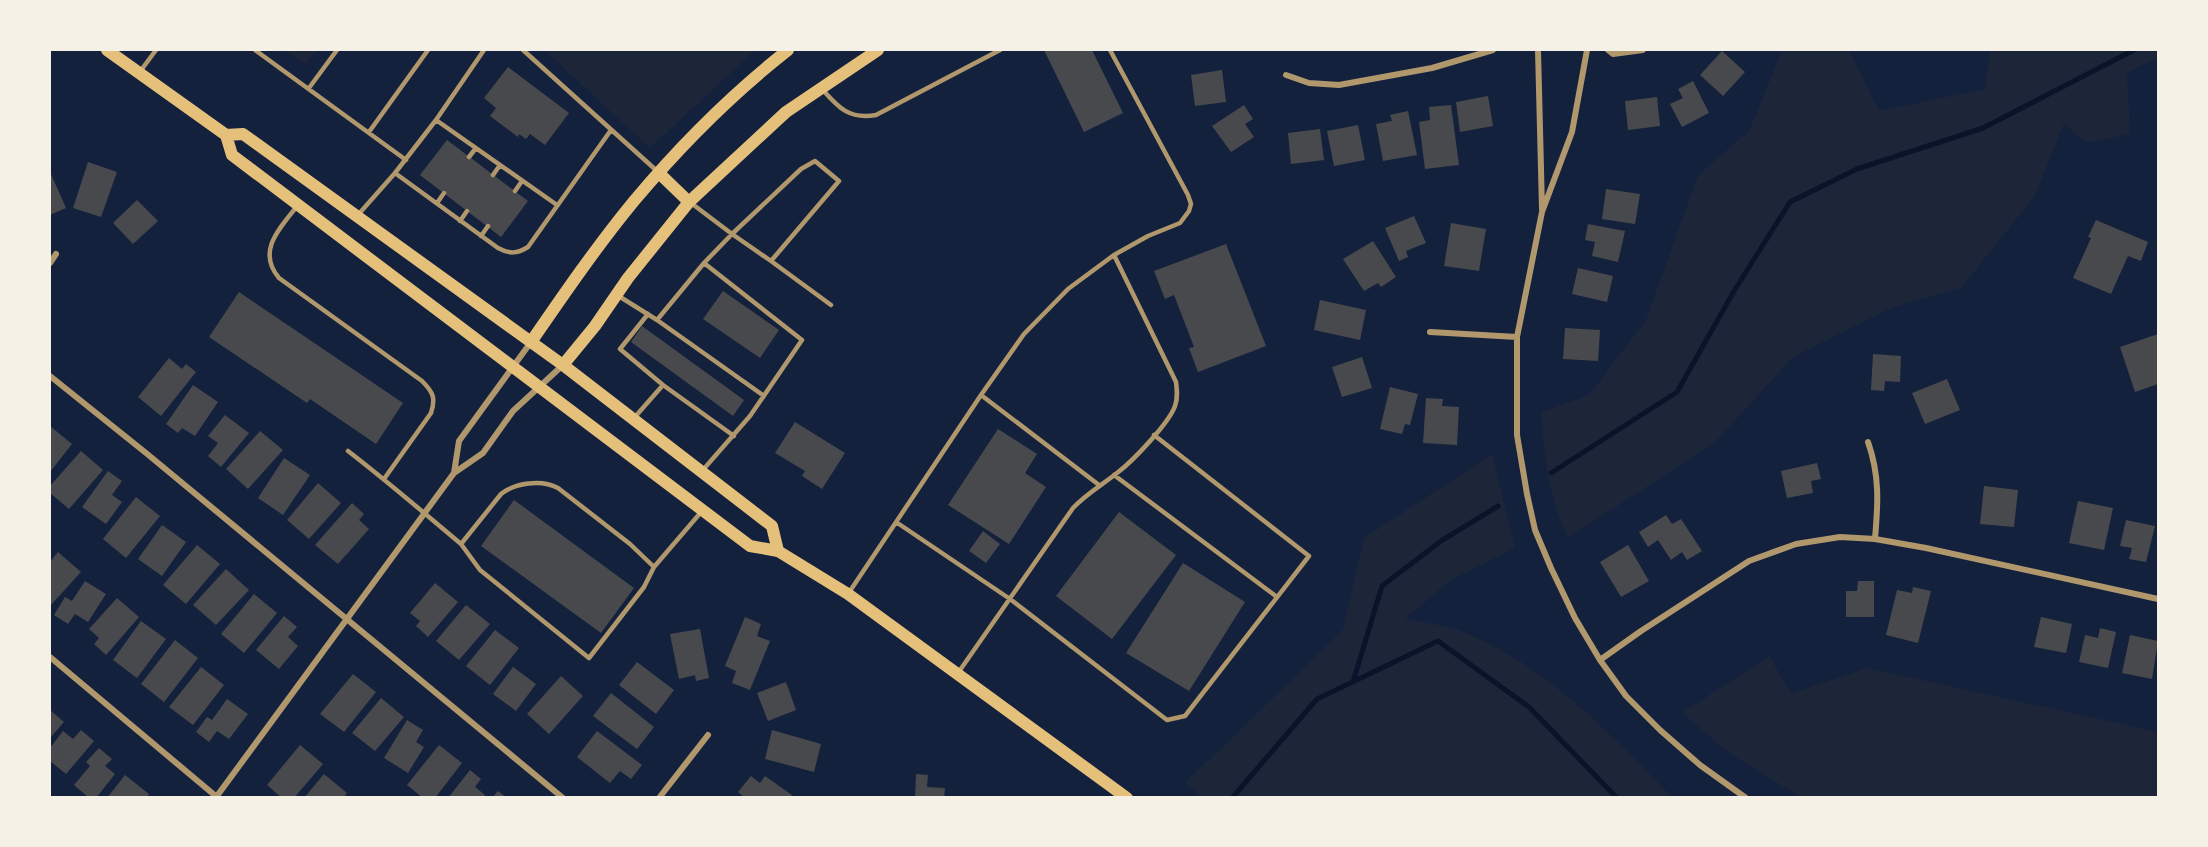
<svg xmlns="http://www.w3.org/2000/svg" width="2208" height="847" font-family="'Exo 2',sans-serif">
<rect width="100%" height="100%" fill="#14213d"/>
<path fill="#1d2539" d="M285,50H316L306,64Z
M544,50H755L650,148Z
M1782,50H1849L1879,111L1985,89L1990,50H2158V57L2127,73L2130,134L2087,143L2064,124L2034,197L1961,288L1893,307L1793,357L1715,442L1568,538C1548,494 1545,460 1541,413L1590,394L1646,320L1698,175L1749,131Z
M1492,454L1515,548L1451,580L1405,619C1422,623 1441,624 1458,630C1544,662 1610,734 1672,797L1203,798L1185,783L1343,630L1364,538Z
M1769,656L1791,693L1867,668L2158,732V797H1801L1732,755L1682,713Z"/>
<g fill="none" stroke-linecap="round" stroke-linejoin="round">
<path stroke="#0b132b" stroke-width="5" d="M1551,473L1677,392L1734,291L1790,202L1857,169L1983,128L2134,50
M1353,682L1382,586L1441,541L1498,506
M1232,798L1317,699L1438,641L1529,707L1617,798"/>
</g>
<path fill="#48494c" d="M1044,50H1092L1123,113L1084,132Z
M1722,51L1745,72L1723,96L1700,75Z
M508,67L569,113L545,145L530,134L526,139L519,134L518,137L490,116L496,108L484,98Z
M1222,70L1226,102L1195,106L1191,75Z
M1693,81L1709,113L1682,127L1670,104L1683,98L1678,89Z
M1488,96L1493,126L1460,132L1456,102Z
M1657,97L1660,126L1628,130L1625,101Z
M1244,105L1253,119L1245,124L1254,137L1231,152L1212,126Z
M1451,105L1459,165L1425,169L1419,122L1430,120L1429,107Z
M1408,111L1417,155L1383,161L1376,124L1392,121L1390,115Z
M1358,125L1365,160L1334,166L1327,131Z
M1320,129L1324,160L1291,164L1288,133Z
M447,140L528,201L501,237L420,175Z
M88,162L117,172L101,217L73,208Z
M50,172L66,208L50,215Z
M1606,189L1640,194L1635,224L1602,219Z
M137,200L158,221L133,244L113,223Z
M1414,216L1426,243L1406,251L1408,257L1399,261L1385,228Z
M2096,220L2148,242L2141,261L2128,256L2111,294L2073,278L2091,238L2088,237Z
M1451,223L1486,229L1479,271L1444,266Z
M1588,224L1625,231L1618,262L1592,256L1595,242L1585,240Z
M1373,241L1396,277L1381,287L1378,283L1364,291L1343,259Z
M1226,244L1266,346L1198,372L1189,348L1194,347L1174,295L1165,299L1154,271Z
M1578,268L1613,276L1607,302L1572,294Z
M723,291L779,330L760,358L703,319Z
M239,292L403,403L376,444L310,399L307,403L209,337Z
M1320,300L1366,310L1360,340L1314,330Z
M642,326L744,400L733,416L631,342Z
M1565,328L1600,330L1598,361L1563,359Z
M2158,334V384L2135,392L2120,347Z
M1873,354L1901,356L1900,382L1885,381L1884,391L1871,390Z
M1362,357L1372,388L1342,397L1332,367Z
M169,358L182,369L186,364L196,372L161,416L138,397Z
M1947,379L1960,410L1925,424L1912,393Z
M193,385L218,402L195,436L182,428L178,433L166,424Z
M1390,387L1418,394L1410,425L1405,424L1402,434L1380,429Z
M1426,398L1443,399L1442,406L1459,407L1457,445L1423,443Z
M225,415L249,433L221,467L208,456L218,443L208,436Z
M795,422L845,453L822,489L802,476L805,471L775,453Z
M50,426L72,444L50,472Z
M998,429L1037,454L1025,473L1046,487L1009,544L948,505Z
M260,431L283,450L248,489L226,469Z
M81,451L103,470L69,509L50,493V486Z
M284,458L310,475L283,515L258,498Z
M1817,463L1821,479L1811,481L1813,493L1787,498L1781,471Z
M108,471L122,481L112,495L122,502L106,524L82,507Z
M318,483L341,503L309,539L287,520Z
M1984,486L2018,490L2014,527L1980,524Z
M136,497L160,516L126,558L103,539Z
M514,500L634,588L601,633L481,546Z
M2078,501L2113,508L2104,550L2069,543Z
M352,503L364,514L359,520L369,529L338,564L315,545Z
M1119,512L1176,555L1112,639L1056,596Z
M1666,515L1672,524L1681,519L1702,551L1687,560L1682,552L1671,560L1658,540L1648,547L1639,532Z
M2126,520L2155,526L2146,562L2129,559L2132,548L2120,546Z
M162,525L186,542L162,576L138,559Z
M983,531L1000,544L986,563L969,551Z
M197,545L220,564L186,604L163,585Z
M1628,545L1649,581L1621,597L1600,562Z
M58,552L81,572L50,606V562Z
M1183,563L1245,602L1189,691L1126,653Z
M226,569L249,590L216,625L193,605Z
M85,581L106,594L88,622L75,614L68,624L54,615L65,597L72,601Z
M1858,581H1874V617H1846V591H1857Z
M435,583L458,602L428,637L416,626L420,621L410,613Z
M1913,587L1931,591L1918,643L1886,635L1897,590L1912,593Z
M254,594L277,613L244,653L221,634Z
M117,598L139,617L106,655L94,644L99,638L89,629Z
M466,605L490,624L459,660L436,641Z
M284,616L297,627L288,637L298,646L279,669L256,650Z
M745,617L761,624L757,636L770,641L750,690L732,683L736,671L725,666Z
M2041,617L2072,624L2066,653L2034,647Z
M141,621L166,639L137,678L113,660Z
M2100,628L2116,632L2108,668L2079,662L2085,635L2098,638Z
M700,629L709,678L696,681L695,675L679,679L670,634Z
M495,630L519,648L490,685L466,666Z
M2130,635L2158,641L2152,679L2122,673Z
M175,640L198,658L164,702L141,684Z
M637,662L674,690L656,714L619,685Z
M201,667L224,685L193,725L169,707Z
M513,667L536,684L516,711L493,694Z
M353,674L376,692L344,732L320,714Z
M561,676L583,696L549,734L527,714Z
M786,682L796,710L768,721L757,693Z
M611,693L654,727L637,749L593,716Z
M381,698L404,717L375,751L352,733Z
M227,699L248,714L229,739L217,731L209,742L196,732L207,717L212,720Z
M50,710L64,722L50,738Z
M407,720L423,730L416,742L424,747L408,773L384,758Z
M81,730L94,741L66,774L50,761V748L63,731L73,739Z
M772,730L821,744L814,772L765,759Z
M597,731L642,765L631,779L620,771L610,783L577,757Z
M300,745L323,764L294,798H282L267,785Z
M439,745L462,763L435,798H423L407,785Z
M99,748L112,759L105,766L115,774L96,798H89L74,785L90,766L86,762Z
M470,770L481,779L475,787L485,795L483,798H448Z
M324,774L347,793L343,798H304Z
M916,774L928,775L927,787L945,788L944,798H915Z
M125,775L149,794L146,798H107Z
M751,776L760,783L765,776L792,795L790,798H745L738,792Z
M498,791L507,798H492Z"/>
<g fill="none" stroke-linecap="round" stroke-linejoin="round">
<path stroke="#b1986c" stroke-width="4.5" d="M255,50L406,160
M484,50L436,120L395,173L498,248C509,254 517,254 528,247L611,130
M523,50L657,171
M139,73L156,50
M309,88L337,50
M822,89C838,107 849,120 876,115L1000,50
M436,120L557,205
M369,132L428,50
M469,157L476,148
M493,175L500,165
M515,191L522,181
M437,203L444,193
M298,205C280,228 256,251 279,278L422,381C433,392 436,398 431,413L384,479
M357,216L395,173
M460,221L467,211
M481,236L488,226
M771,261L831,305
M617,295L657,320L704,263L732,234L771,261L839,181L815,161L801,169L732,234L691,203
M648,314L620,349L663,385L734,436
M657,320L764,396
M981,395L1099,485
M634,418L663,385
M348,451C387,481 424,513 461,544L501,494C515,483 541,479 558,488L630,544L654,567L702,511
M702,471L750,416L802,340L704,263
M1114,475L1277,597
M896,522L1010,599L1167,720L1185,716L1309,556L1154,435
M461,544L480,570L589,658L644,587L654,567
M848,594L981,395L1024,334L1068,289L1114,255L1148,236L1180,223L1189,211L1191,204L1188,195L1110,50
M958,673L1073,508C1086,494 1102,485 1117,473C1133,461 1169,423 1175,406C1178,398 1177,390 1176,382L1114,255"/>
<path stroke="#b1986c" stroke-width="6" d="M1538,50L1542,209
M1587,50L1572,132L1542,212L1517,337V435L1527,494L1535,530L1551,568L1575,618L1600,660L1626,696L1660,730L1700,765L1746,798
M1608,50L1613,54L1643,50
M1286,75L1309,83L1339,85L1432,68L1493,50
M50,263L56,254
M1430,332L1517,337
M50,376L146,453L563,798
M1868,442C1880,476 1878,504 1875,539
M454,473L459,441L531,342
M50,657L218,798
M1600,660L1641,631L1749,561L1796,544L1840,537L1875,539L1926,548L2158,599
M217,796L454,473L483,453L513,411L563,365
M659,798L708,735"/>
<path stroke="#e5c07b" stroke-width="12" d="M107,50L226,135L243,134L563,365L772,526L778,551
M226,135L232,155L750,546L778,551L848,594L1127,798
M659,173L689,202
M531,342C564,294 597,246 634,201C680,146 732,94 788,50
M563,365L595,326L628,278L689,202L786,112L878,50"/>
</g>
<rect width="2208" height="847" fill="none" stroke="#f6f1e7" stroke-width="102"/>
</svg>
